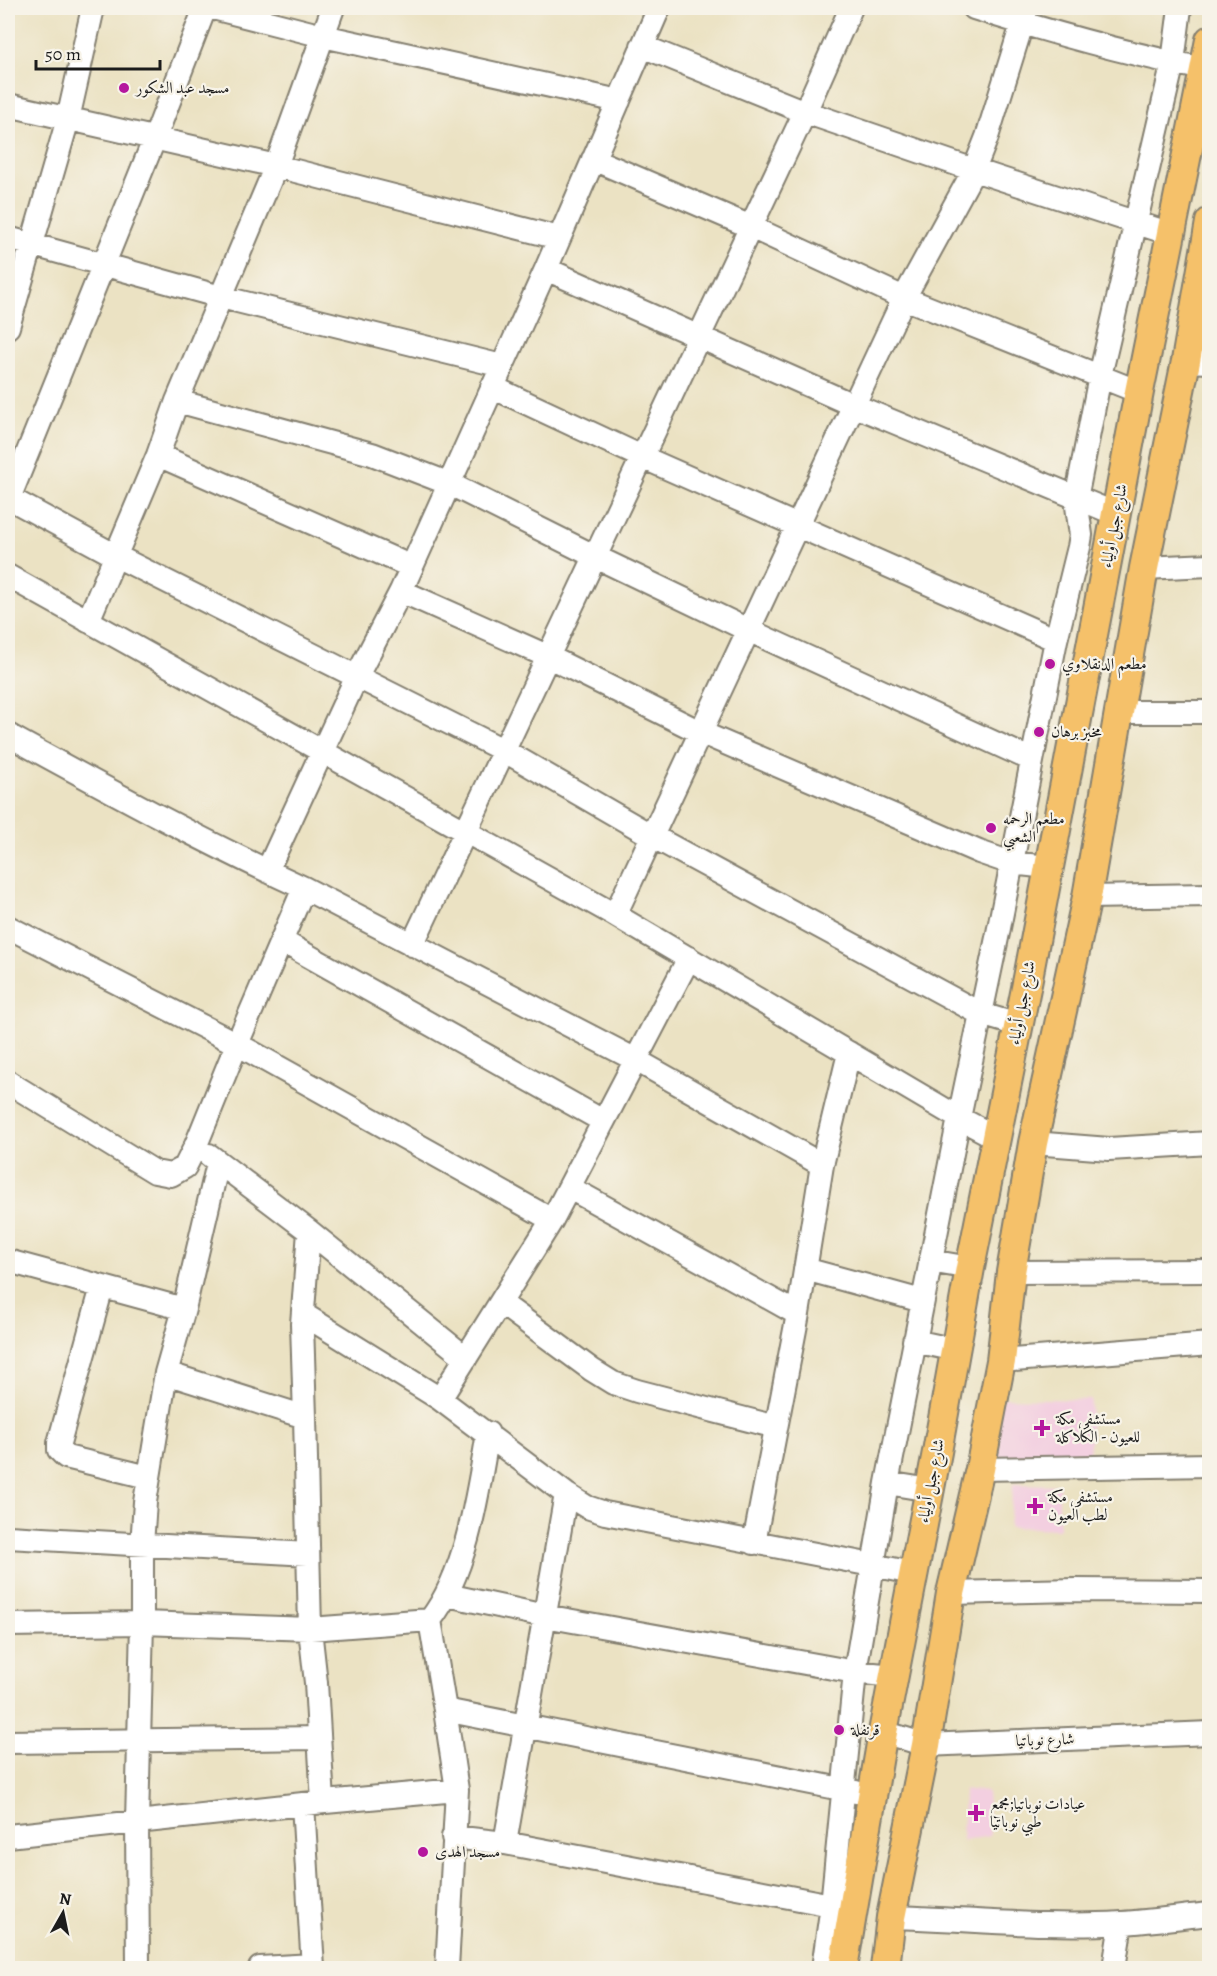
<svg xmlns="http://www.w3.org/2000/svg" width="1217" height="1976" font-family="Alegreya,Amiri,serif">
<rect width="100%" height="100%" fill="#f7f3e8"/>
<filter id="ink" filterUnits="userSpaceOnUse"><feTurbulence type="fractalNoise" baseFrequency=".0167" numOctaves="2"/><feDisplacementMap in="SourceGraphic" scale="12" xChannelSelector="R" yChannelSelector="G"/><feConvolveMatrix kernelMatrix="1 2 1 2 8 2 1 2 1" color-interpolation-filters="sRGB"/></filter>
<filter id="wash" filterUnits="userSpaceOnUse"><feTurbulence type="fractalNoise" baseFrequency=".008" numOctaves="4" result="noise"/><feDisplacementMap in="SourceGraphic" scale="24" xChannelSelector="R" yChannelSelector="G"/><feGaussianBlur stdDeviation="1.35" result="paint"/><feColorMatrix in="noise" values="0 0 0 0 0 0 0 0 0 0 0 0 0 0 0 0 0 1.4 0 .05"/><feComposite in="paint" operator="in"/></filter>
<g filter="url(#wash)">
<rect width="100%" height="100%" fill="#ebe2c3"/>
<path fill="#f3cfe0" d="M999,1398L1091,1400L1090,1460L987,1457Z
M1013,1484L1059,1485V1529L1009,1527Z
M964,1790L987,1791L990,1836L962,1841Z"/>
</g>
<g filter="url(#ink)">
<g fill="none" stroke-linecap="round" stroke-linejoin="round">
<defs>
<path id="minor" d="M213,8L323,36L619,101
M974,8C1049,32 1127,54 1205,69
M642,46L805,112L974,170L1171,234
M8,105L276,166L559,238
M593,159L751,227L904,298L1139,392
M8,238L221,297L502,366
M546,269L853,405L1116,514
M8,327L68,119L93,8
M1186,361L1210,362
M492,387L642,457L1056,640
M177,401L372,454L450,484L596,557L748,630L1032,760
M158,455L412,567
M9,498L116,556L503,750L652,836L981,1014L1018,1025
M8,501L154,140L205,8
M1144,568L1210,565
M8,576L615,915L959,1118L997,1138
M401,591L547,656L702,733L979,852L1011,863L1048,867
M88,621L158,455L177,401L276,166L333,8
M1118,712H1210
M8,735C105,788 203,842 304,888L636,1060L822,1165
M267,871L357,676L401,591L546,269L659,8
M1087,897L1210,895
M615,915L904,298L974,170L987,137L1027,8
M8,927L237,1044L552,1220
M282,941L603,1121
M412,945L805,112L851,8
M8,1082L155,1172L171,1175L185,1167L196,1145L237,1044L304,888
M1033,1143L1109,1149L1210,1143
M209,1155L309,1231L466,1358
M570,1188L798,1314
M309,1231L302,1324L305,1417L310,1629L316,1683L323,1802
M8,1261L184,1309
M930,1261L970,1268
M805,1269L922,1301
M1011,1272L1210,1271
M102,1287L59,1443V1450L66,1457L148,1477
M501,1303L592,1370L613,1383L637,1391L776,1427
M303,1314L440,1399L566,1494L587,1507L605,1513L913,1573
M914,1341L956,1350
M1001,1361L1210,1344
M166,1373L305,1417
M440,1399L552,1220L689,958
M980,1469L1210,1465
M887,1483L930,1490
M8,1537L308,1554
M754,1543L798,1314L822,1165L849,1053
M951,1593L1076,1590L1210,1591
M447,1595L545,1616L855,1672L893,1676
M8,1625L142,1623L310,1629L430,1620
M445,1710L856,1792
M883,1732L926,1745L1210,1733
M8,1742L318,1738
M303,1804L313,1968
M8,1836L303,1804L457,1790
M453,1837L505,1843L847,1908
M505,1843L566,1494
M891,1917C968,1919 1045,1928 1122,1923C1151,1921 1180,1917 1210,1914
M138,1968L137,1822L142,1623V1545L145,1502L166,1373L184,1309L218,1163
M260,1968L313,1965
M447,1968L457,1790L445,1710L430,1620C467,1573 478,1492 488,1433
M823,1968L832,1905L855,1672L887,1483L959,1118L998,933L1056,640L1079,547L1081,535L1076,499L1100,376L1173,62L1180,8
M1114,1968L1121,1923"/>
<path id="major" d="M843,1968L883,1732L937,1452L970,1268L1028,978L1139,392L1210,40
M885,1968L891,1917L926,1745L951,1593L980,1469L1001,1361L1011,1272L1033,1143L1087,897L1144,568L1186,361L1210,222"/>
</defs>
<use href="#minor" stroke="#847f70" stroke-width="26"/>
<use href="#major" stroke="#847f70" stroke-width="32"/>
<use href="#minor" stroke="#fff" stroke-width="22"/>
<use href="#major" stroke="#f5c16b" stroke-width="28"/>
</g>
</g>
<g fill="#b5179e" stroke="#f7f3e8" stroke-width="2">
<circle cx="124" cy="88" r="6"/>
<circle cx="1050" cy="664" r="6"/>
<circle cx="1039" cy="732" r="6"/>
<circle cx="991" cy="828" r="6"/>
<path d="M1039 1419h6v6h6v6h-6v6h-6v-6h-6v-6h6z"/>
<path d="M1032 1497h6v6h6v6h-6v6h-6v-6h-6v-6h6z"/>
<circle cx="839" cy="1730" r="6"/>
<path d="M973 1804h6v6h6v6h-6v6h-6v-6h-6v-6h6z"/>
<circle cx="423" cy="1852" r="6"/>
</g>
<g text-anchor="middle" dominant-baseline="central" stroke-width="4.5" stroke-linejoin="round" paint-order="stroke">
<g font-size="16" fill="#1c1c1c" stroke="#f7f3e8" text-anchor="start">
<text x="136" y="88">مسجد عبد الشكور</text>
<text x="1062" y="664">مطعم الدنقلاوي</text>
<text x="1051" y="732">مخبز برهان</text>
<text x="1003" y="819">مطعم الرحمه<tspan x="1003" dy="18">الشعبي</tspan></text>
<text x="1056" y="1419">مستشفى مكة<tspan x="1056" dy="18">للعيون - الكلاكلة</tspan></text>
<text x="1048" y="1497">مستشفى مكة<tspan x="1048" dy="18">لطب العيون</tspan></text>
<text x="851" y="1730">قرنفلة</text>
<text x="990" y="1804">عيادات نوباتيا;مجمع<tspan x="990" dy="18">طبي نوباتيا</tspan></text>
<text x="435" y="1852">مسجد الهدى</text>
</g>
<g font-size="16" fill="#1c1c1c" stroke="#f7f3e8">
<text transform="translate(1114 526) rotate(-79)">شارع جبل أولياء</text>
<text transform="translate(1022 1003) rotate(-79)">شارع جبل أولياء</text>
<text transform="translate(931 1481) rotate(-79)">شارع جبل أولياء</text>
<text transform="translate(1045 1740) rotate(-2)">شارع نوباتيا</text>
</g>
</g>
<rect width="1217" height="1976" fill="none" stroke="#f7f3e8" stroke-width="30"/>
<g transform="translate(63 1913) rotate(9)" stroke="#f7f3e8" stroke-width="4.5" paint-order="stroke">
<path d="M0-4.5L10 22L0 15L-10 22Z" fill="#1c1c1c"/>
<text y="-9" font-size="16" font-weight="bold" text-anchor="middle" fill="#1c1c1c">N</text>
</g>
<path d="M36 60v9h124v-9" fill="none" stroke="#1c1c1c" stroke-width="3"/>
<text x="45" y="60" font-size="18" fill="#1c1c1c" stroke="#f7f3e8" stroke-width="4.5" paint-order="stroke">50 m</text>
</svg>
